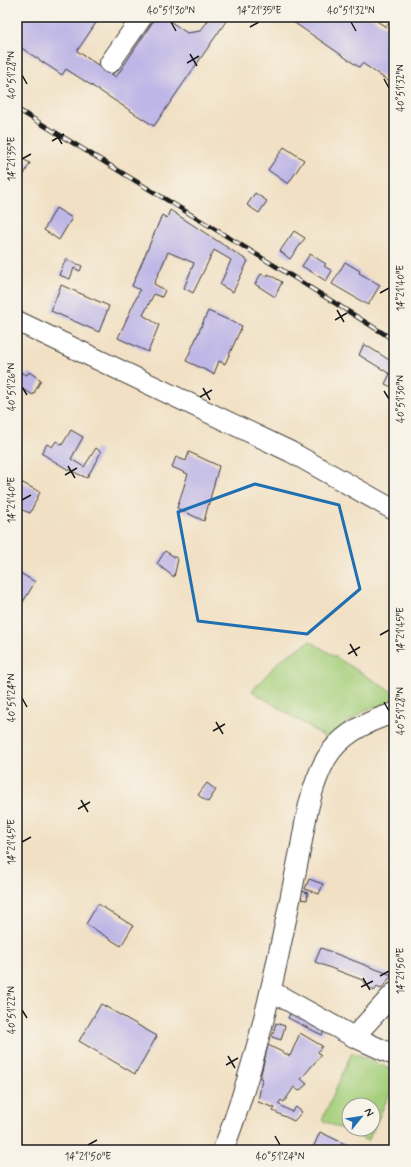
<svg xmlns="http://www.w3.org/2000/svg" width="411" height="1167" font-family="Mynerve,sans-serif">
<rect width="100%" height="100%" fill="#f7f3e8"/>
<filter id="ink" filterUnits="userSpaceOnUse"><feTurbulence type="fractalNoise" baseFrequency=".025" numOctaves="2"/><feDisplacementMap in="SourceGraphic" scale="8" xChannelSelector="R" yChannelSelector="G"/><feConvolveMatrix kernelMatrix="1 2 1 2 8 2 1 2 1" color-interpolation-filters="sRGB"/></filter>
<filter id="wash" filterUnits="userSpaceOnUse"><feTurbulence type="fractalNoise" baseFrequency=".012" numOctaves="4" result="noise"/><feDisplacementMap in="SourceGraphic" scale="16" xChannelSelector="R" yChannelSelector="G"/><feGaussianBlur stdDeviation="0.9" result="paint"/><feColorMatrix in="noise" values="0 0 0 0 0 0 0 0 0 0 0 0 0 0 0 0 0 1.4 0 .05"/><feComposite in="paint" operator="in"/></filter>
<g filter="url(#wash)">
<rect width="100%" height="100%" fill="#f1e0c3"/>
<path fill="#a5cf7b" stroke="#60764c" fill-rule="evenodd" d="M310,641L394,693V703L368,709L351,720L328,739L252,691L280,660Z
M352,1052L394,1071V1084L368,1141L322,1120ZM349,1105H373V1129H349Z"/>
<g id="blocks">
<path fill="#beb6e6" d="M17,17H100L77,51L116,77L156,17H164L187,33L200,31L208,21L202,17H229L154,126L66,69L62,75L17,45Z
M286,17H371L386,27L394,17V85L362,63L359,67Z
M284,147L304,160L288,184L268,170Z
M17,156L30,163L17,188Z
M255,193L267,201L259,213L247,205Z
M56,208L72,218L59,240L44,230Z
M170,210L248,261L233,292L220,285L231,260L214,250L193,293L184,288L194,263L168,252L154,284L165,290L162,297L154,294L143,315L159,325L148,352L118,338L140,290L132,286L162,215L167,218Z
M294,231L305,238L290,259L280,251Z
M310,254L326,264L324,266L332,271L326,281L302,266Z
M66,259L82,266L80,271L74,268L70,279L59,275Z
M345,262L360,271L359,273L380,285L368,305L332,284Z
M261,274L267,277L268,274L282,282L275,297L255,284Z
M61,285L109,306L99,332L51,311Z
M208,311L242,326L225,364L219,361L214,374L186,361Z
M364,344L394,363V388L385,384L390,374L359,355Z
M17,371L27,375L29,372L41,380L33,395L17,386Z
M71,430L83,437L71,459L84,467L96,448L101,452L87,478L67,469L41,453L47,444L52,447L56,441L62,445Z
M189,452L219,466L204,521L177,508L188,474L172,467L176,457L186,461Z
M17,480L40,492L30,513L17,508Z
M165,551L178,559L174,577L157,564Z
M17,571L35,582L17,612Z
M207,783L216,790L208,802L198,795Z
M309,879L323,884L319,894L305,889Z
M302,891L308,893L307,900L301,899Z
M98,904L133,926L121,946L86,924Z
M321,948L370,967L392,975L381,989L377,987L374,991L365,984V981L315,962Z
M101,1004L157,1036L135,1074L79,1041Z
M292,1010L326,1027L322,1035L288,1018Z
M276,1023L285,1026L281,1040L272,1037Z
M300,1033L322,1046L318,1052L321,1055L301,1079L307,1084L299,1091L294,1087L284,1102L281,1100L278,1104L292,1112L296,1107L302,1112L294,1121L273,1111L275,1108L258,1102L262,1079L260,1078L268,1045L290,1056Z
M320,1132L347,1145L345,1150H312Z"/>
</g>
</g>
<g filter="url(#ink)">
<use href="#blocks" fill-opacity="0" stroke="#3c3935" stroke-width="1"/>
<g fill="none" stroke-linecap="round" stroke-linejoin="round">
<defs>
<path id="street" d="M110,63L142,17
M17,321L291,452L394,510
M271,991L354,1037L394,1055
M354,1037L394,993
M223,1150C254,1071 272,988 289,905C293,886 297,866 301,846C306,817 311,786 326,759C340,734 368,721 394,713"/>
</defs>
<use href="#street" stroke="#3c3935" stroke-width="22"/>
<use href="#street" stroke="#fff" stroke-width="20"/>
<defs>
<path id="rail" d="M17,109L282,270L394,340"/>
</defs>
<use href="#rail" stroke="#1c1c1c" stroke-width="4.5"/>
<use href="#rail" stroke="#f7f3e8" stroke-width="3" stroke-dasharray="9" stroke-linecap="butt"/>
</g>
</g>
<path fill="none" stroke="#1f6fb2" stroke-width="3" stroke-linejoin="round" d="M255,484L339,505L360,589L307,634L198,621L178,512Z"/>
<path fill="none" stroke="#1c1c1c" stroke-width="1.5" d="M171,22L176,31M351,22L356,31M250,27L259,22M190,54L197,66M187,63L199,56M22,75L27,84M384,79L389,88M55,132L62,144M52,141L64,134M22,159L31,154M380,293L389,288M337,310L344,322M335,320L347,313M22,387L27,395M203,388L210,400M384,391L389,399M200,397L212,390M68,466L75,478M65,475L77,468M22,500L31,495M380,635L389,630M350,644L357,656M348,654L360,647M22,698L27,707M384,702L389,711M216,722L223,734M213,731L225,724M81,800L88,812M78,809L90,802M22,842L31,837M380,976L389,971M363,978L370,990M361,987L373,981M22,1010L27,1018M228,1056L235,1068M226,1065L238,1058M275,1136L280,1145M88,1145L97,1140"/>
<rect width="411" height="1167" fill="none" stroke="#f7f3e8" stroke-width="44"/>
<g transform="translate(361 1117) rotate(60)"><circle r="19" fill="#f7f3e8" stroke="#9f9d96"/>
<path d="M0-3L7 15L0 10L-7 15Z" fill="#1f6fb2"/>
<text y="-6" font-size="11" font-weight="bold" text-anchor="middle" fill="#1c1c1c">N</text>
</g>
<rect x="22" y="22" width="367" height="1123" fill="none" stroke="#1c1c1c" stroke-width="1.5"/>
<g font-size="10" text-anchor="middle" fill="#1c1c1c">
<text x="171" y="14">40°51'30"N</text>
<text x="259" y="14">14°21'35"E</text>
<text x="351" y="14">40°51'32"N</text>
<text transform="translate(11 75) rotate(-90)" y="4">40°51'28"N</text>
<text transform="translate(400 88) rotate(-90)" y="4">40°51'32"N</text>
<text transform="translate(11 159) rotate(-90)" y="4">14°21'35"E</text>
<text transform="translate(400 288) rotate(-90)" y="4">14°21'40"E</text>
<text transform="translate(11 387) rotate(-90)" y="4">40°51'26"N</text>
<text transform="translate(400 399) rotate(-90)" y="4">40°51'30"N</text>
<text transform="translate(11 500) rotate(-90)" y="4">14°21'40"E</text>
<text transform="translate(400 630) rotate(-90)" y="4">14°21'45"E</text>
<text transform="translate(11 698) rotate(-90)" y="4">40°51'24"N</text>
<text transform="translate(400 711) rotate(-90)" y="4">40°51'28"N</text>
<text transform="translate(11 842) rotate(-90)" y="4">14°21'45"E</text>
<text transform="translate(400 971) rotate(-90)" y="4">14°21'50"E</text>
<text transform="translate(11 1010) rotate(-90)" y="4">40°51'22"N</text>
<text x="88" y="1160">14°21'50"E</text>
<text x="280" y="1160">40°51'24"N</text>
</g>
</svg>
